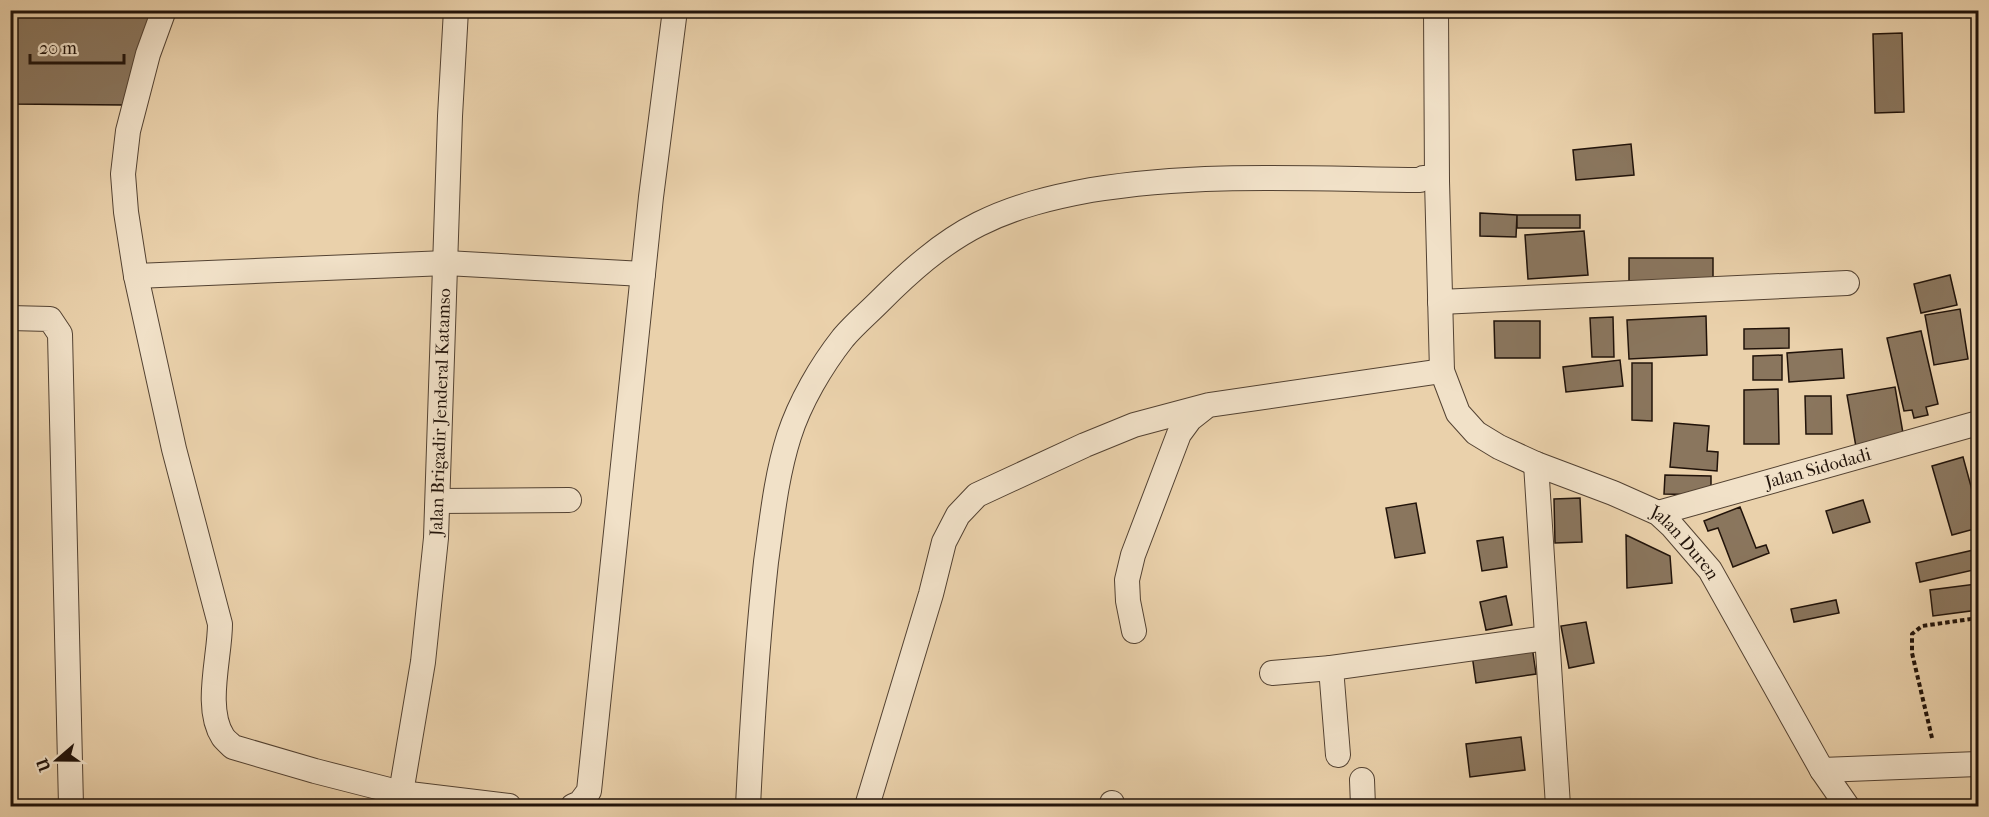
<svg xmlns="http://www.w3.org/2000/svg" width="1989" height="817" font-family="'IM FELL French Canon',serif">
<rect width="100%" height="100%" fill="#ead1ab"/>
<filter id="stains"><feTurbulence type="fractalNoise" baseFrequency=".00333" numOctaves="4"/><feColorMatrix values="0 0 0 0 .2 0 0 0 0 .09 0 0 0 0 .02 0 0 0 .5 -.17"/></filter>
<radialGradient id="worn" r=".72"><stop offset=".6" stop-color="#630" stop-opacity="0"/><stop offset="1" stop-color="#630" stop-opacity=".3"/></radialGradient>
<path fill="#8a765e" stroke="#21130a" stroke-width="1.5" d="M10,10H154L124,105L10,104Z
M1902,33L1904,112L1875,113L1873,34Z
M1631,144L1634,175L1576,180L1573,150Z
M1480,213L1517,215L1516,237L1480,236Z
M1517,215H1580V228H1517Z
M1584,231L1588,275L1528,279L1525,235Z
M1629,258H1713V288H1629Z
M1950,275L1957,305L1921,313L1914,284Z
M1960,309L1968,359L1934,365L1925,315Z
M1706,316L1707,355L1629,359L1627,320Z
M1613,317L1614,357H1592L1590,318Z
M1494,321H1540V358H1495Z
M1789,328V348L1744,349V329Z
M1921,331L1938,404L1926,407L1928,415L1914,418L1912,410L1904,411L1887,338Z
M1842,349L1844,378L1789,382L1787,353Z
M1782,355V380H1753V356Z
M1620,360L1623,386L1566,392L1563,367Z
M1632,363H1652V421L1632,420Z
M1895,387L1904,439L1856,447L1847,395Z
M1778,389L1779,444H1744V390Z
M1805,396H1831L1832,434H1806Z
M1674,423L1709,426L1707,451L1718,452L1717,471L1670,467Z
M1963,457L1978,512V528L1952,535L1932,466Z
M1665,475L1711,476V495L1664,494Z
M1580,498L1582,542L1555,543L1554,499Z
M1863,500L1870,522L1833,533L1826,511Z
M1416,503L1425,553L1395,558L1386,508Z
M1740,507L1756,548L1766,545L1769,553L1733,567L1718,528L1708,531L1704,521Z
M1626,535L1670,556L1672,583L1627,588Z
M1503,537L1507,567L1482,571L1477,541Z
M1978,549V569L1920,582L1916,563Z
M1976,584L1978,610L1933,616L1930,590Z
M1506,596L1512,625L1486,630L1480,602Z
M1836,600L1839,613L1794,622L1791,609Z
M1586,622L1594,663L1569,668L1561,626Z
M1532,646L1536,674L1476,683L1472,655Z
M1521,737L1525,770L1470,777L1466,744Z"/>
<g fill="none" stroke-linecap="round" stroke-linejoin="round">
<defs>
<g id="minor">
<path d="M164,10L148,54L128,131L123,174L126,212L136,276L174,449L220,624C220,657 204,708 223,737C225,740 230,744 233,747L315,771L401,793L509,806"/>
<path id="s1" d="M1436,10L1437,181L1442,371L1458,413L1476,433L1499,447L1536,464L1613,493L1658,513L1672,526L1710,570L1822,770L1847,806"/>
<path d="M136,276L446,263L643,274"/>
<path d="M1440,302L1847,283"/>
<path d="M10,318L50,319L60,334L71,806"/>
<path d="M1536,464L1558,806"/>
<path d="M438,501L569,500"/>
<path id="s2" d="M1658,513L1978,423"/>
<path d="M1134,631L1128,601L1127,580L1133,555L1179,434L1190,419L1204,408"/>
<path d="M1272,673L1331,668"/>
<path d="M1338,755L1331,668L1547,638"/>
<path d="M1822,770L1978,764"/>
<path d="M1362,780L1363,806"/>
<path id="s3" d="M391,805L401,793L423,662L436,538L450,116L456,10"/>
<path d="M573,806L580,803L589,791L651,197L675,10"/>
<path d="M748,806C752,724 757,643 766,562C772,519 776,477 789,436C800,402 821,366 843,338C854,325 867,314 879,302C908,273 941,243 979,224C1015,206 1053,197 1091,190C1200,172 1310,179 1420,180L1423,178H1432L1437,181"/>
<path d="M867,806L931,594L944,542L958,515L977,495L1085,445L1134,425L1209,405L1442,371"/>
<path d="M1111,806L1112,803"/>
</g>
</defs>
<use href="#minor" stroke="#534232" stroke-width="26"/>
<path stroke="#21130a" stroke-width="4" stroke-dasharray="4.5 3" stroke-linecap="butt" d="M1932,738L1912,653V634L1922,626L1978,618"/>
<use href="#minor" stroke="#f1e1c8" stroke-width="24"/>
</g>
<g text-anchor="middle" dominant-baseline="central" stroke-width="5" stroke-linejoin="round" paint-order="stroke">
<g font-size="18" fill="#21130a" stroke="#f1e1c8">
<text stroke="none"><textPath href="#s3" startOffset="399">Jalan Brigadir Jenderal Katamso</textPath></text>
<text stroke="none"><textPath href="#s2" startOffset="166">Jalan Sidodadi</textPath></text>
<text stroke="none"><textPath href="#s1" startOffset="672">Jalan Duren</textPath></text>
</g>
</g>
<rect width="1989" height="817" fill="none" stroke="#ead1ab" stroke-width="36"/>
<rect x="12" y="12" width="1965" height="793" fill="none" stroke="#21130a" stroke-width="3"/>
<rect x="18" y="18" width="1953" height="781" fill="none" stroke="#21130a" stroke-width="1.5"/>
<g transform="translate(57 760) rotate(250)" stroke="#f1e1c8" stroke-width="4.5" paint-order="stroke">
<path d="M0-4.5L10 22L0 15L-10 22Z" fill="#21130a"/>
<text y="-9" font-size="16" font-weight="bold" text-anchor="middle" fill="#21130a">U</text>
</g>
<path d="M30 54v9h94v-9" fill="none" stroke="#21130a" stroke-width="3"/>
<text x="39" y="54" font-size="18" fill="#21130a" stroke="#f1e1c8" stroke-width="4.5" paint-order="stroke">20 m</text>
<rect width="100%" height="100%" filter="url(#stains)"/>
<rect width="100%" height="100%" fill="url(#worn)"/>
</svg>
